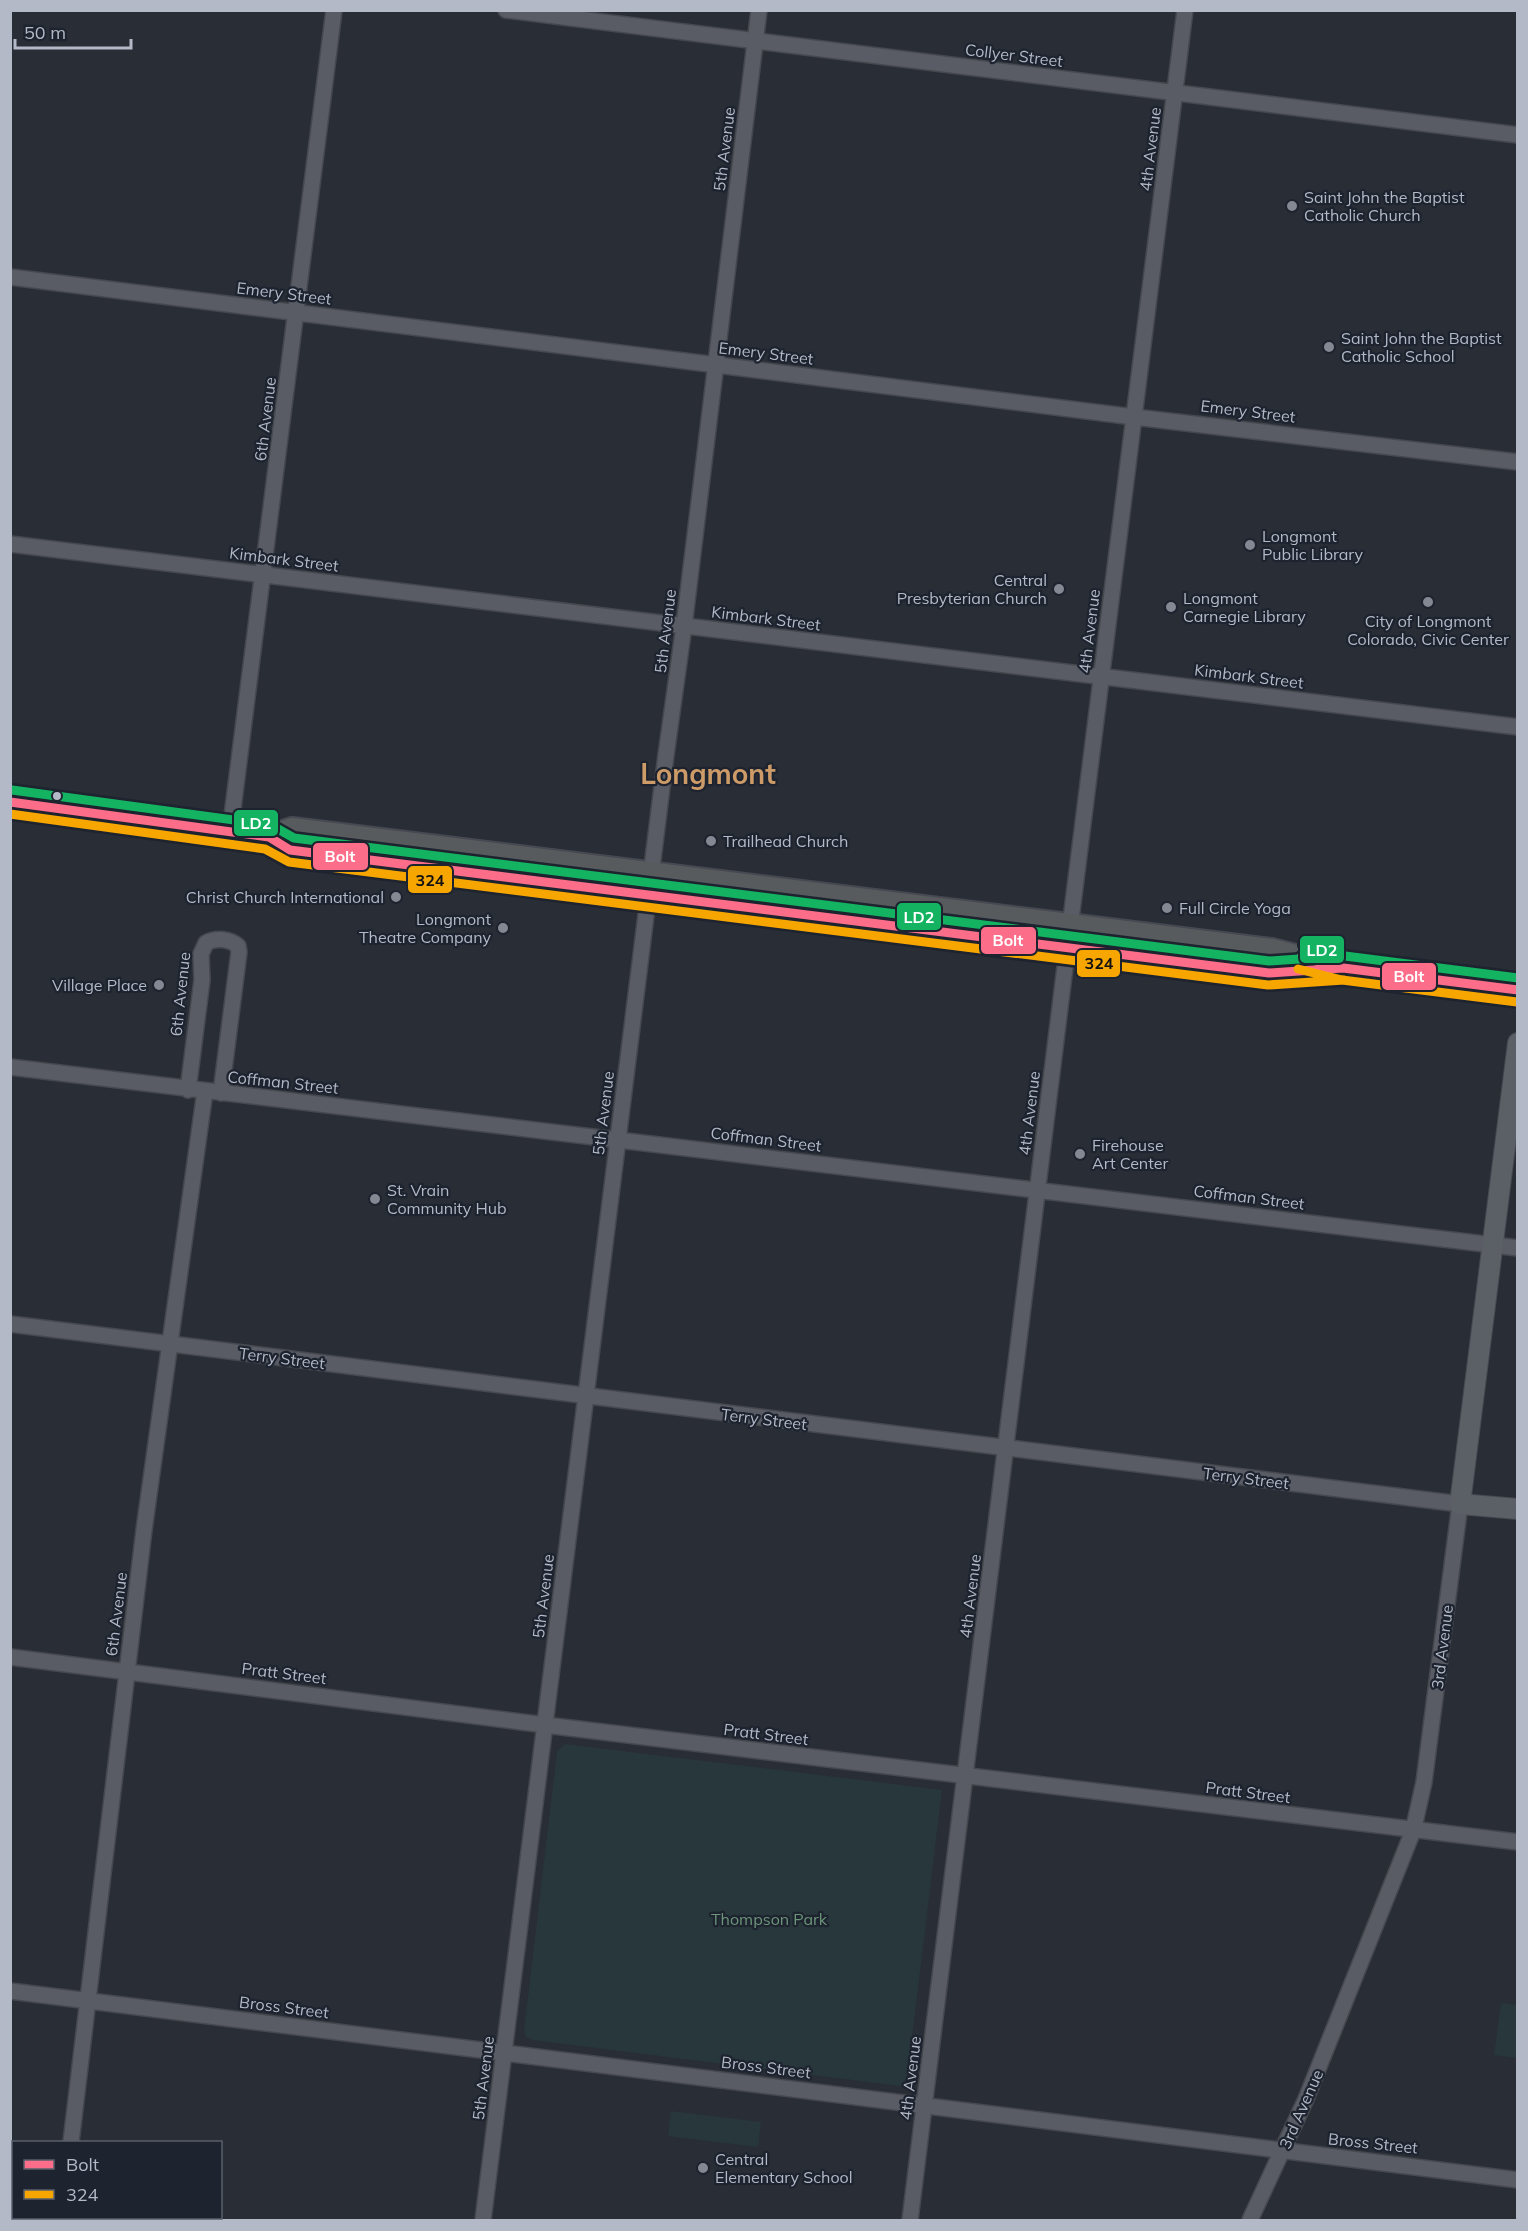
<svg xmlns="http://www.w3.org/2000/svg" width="1528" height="2231" font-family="Mulish,sans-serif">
<rect width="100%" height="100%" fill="#292d35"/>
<path fill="#27373b" d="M565,1744L942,1790L907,2078L901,2086L533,2040L526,2037L524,2031L557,1752Z
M1501,2003L1517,2005V2058L1494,2055Z
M671,2111L761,2122L758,2147L668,2136Z"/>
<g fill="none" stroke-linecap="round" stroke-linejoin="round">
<defs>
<path id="minor" d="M506,10L1518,135
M10,277L1134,417L1518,462
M10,544L1518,727
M230,832L334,10
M10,1067L1518,1248
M188,1090L202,980L201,954L206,943C216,937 230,939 238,946L239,952L221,1093
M10,1324L1460,1504L1424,1782L1413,1831L1306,2099L1250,2220
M10,1657L545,1725L1518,1842
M10,1991L1518,2180
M71,2142L144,1530L205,1091
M62,2220V2218
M483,2220L666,755L684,626L759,10
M910,2220L1065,967L1185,10"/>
<path id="major" d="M1518,1043L1460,1504L1518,1509"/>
<path id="highway" d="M10,802L269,837L290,850L1269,973L1343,968
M269,837L292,829L1272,950L1343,968L1518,990"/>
</defs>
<use href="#minor" stroke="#45484e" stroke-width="18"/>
<use href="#major" stroke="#474a52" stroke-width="22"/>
<use href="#highway" stroke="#464951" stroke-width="26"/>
<use href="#minor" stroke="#595c64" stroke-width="15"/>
<use href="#major" stroke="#5b5f66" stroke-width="20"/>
<use href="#highway" stroke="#585b5d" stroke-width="22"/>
<defs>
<path id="bus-1" d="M10,802L269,837L290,850L1269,973L1343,968
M1301,957L1343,968L1518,990"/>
<path id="bus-2" d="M10,814L265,849L289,862L1268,985L1344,980
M1298,969L1342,980L1517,1002"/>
<path id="bus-3" d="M12,790L271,825L294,838L1269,961L1342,956
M1304,945L1345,956L1518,978"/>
</defs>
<use href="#bus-1" stroke="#1d232f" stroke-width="14"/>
<use href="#bus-2" stroke="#1d232f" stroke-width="14"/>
<use href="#bus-3" stroke="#1d232f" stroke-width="14"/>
<use href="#bus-1" stroke="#fb6d88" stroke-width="9"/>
<use href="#bus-2" stroke="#f7a600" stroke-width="9"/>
<use href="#bus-3" stroke="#13b361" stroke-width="9"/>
</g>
<g fill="#838893" stroke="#1d232f" stroke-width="2">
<circle cx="1292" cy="206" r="6"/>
<circle cx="1329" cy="347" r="6"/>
<circle cx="1250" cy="545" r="6"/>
<circle cx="1059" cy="589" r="6"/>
<circle cx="1428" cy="602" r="6"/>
<circle cx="1171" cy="607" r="6"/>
<circle cx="711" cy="841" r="6"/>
<circle cx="396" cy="897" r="6"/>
<circle cx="1167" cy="908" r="6"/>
<circle cx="503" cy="928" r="6"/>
<circle cx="159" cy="985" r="6"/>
<circle cx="1080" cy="1154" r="6"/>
<circle cx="375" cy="1199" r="6"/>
<circle cx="703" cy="2168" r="6"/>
</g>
<circle fill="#b3b9c6" stroke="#1d232f" stroke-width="2" cx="57" cy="796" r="5"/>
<g text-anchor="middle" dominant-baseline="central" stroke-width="4.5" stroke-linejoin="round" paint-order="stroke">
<g font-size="16" fill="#b3b9c6" stroke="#1d232f">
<text transform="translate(1014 55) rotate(7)">Collyer Street</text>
<text transform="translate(724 149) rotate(-83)">5th Avenue</text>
<text transform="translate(1150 149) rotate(-83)">4th Avenue</text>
<text transform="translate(284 293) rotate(7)">Emery Street</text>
<text transform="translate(766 353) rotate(7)">Emery Street</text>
<text transform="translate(1248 411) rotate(7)">Emery Street</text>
<text transform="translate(265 419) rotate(-83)">6th Avenue</text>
<text transform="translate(284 559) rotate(7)">Kimbark Street</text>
<text transform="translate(766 618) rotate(7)">Kimbark Street</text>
<text transform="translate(665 631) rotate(-83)">5th Avenue</text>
<text transform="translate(1089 631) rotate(-83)">4th Avenue</text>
<text transform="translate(1249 676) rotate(7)">Kimbark Street</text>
<text transform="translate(180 994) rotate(-84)">6th Avenue</text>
<text transform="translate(283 1082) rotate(6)">Coffman Street</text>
<text transform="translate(603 1113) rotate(-83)">5th Avenue</text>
<text transform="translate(1029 1113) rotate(-83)">4th Avenue</text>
<text transform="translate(766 1139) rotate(7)">Coffman Street</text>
<text transform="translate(1249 1197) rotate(7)">Coffman Street</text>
<text transform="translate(282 1358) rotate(7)">Terry Street</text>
<text transform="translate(764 1419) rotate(7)">Terry Street</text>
<text transform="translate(1246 1478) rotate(7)">Terry Street</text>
<text transform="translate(543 1596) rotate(-83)">5th Avenue</text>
<text transform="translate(970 1596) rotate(-83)">4th Avenue</text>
<text transform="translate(116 1614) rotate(-83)">6th Avenue</text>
<text transform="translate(1442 1647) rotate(-83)">3rd Avenue</text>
<text transform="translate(284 1673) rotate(7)">Pratt Street</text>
<text transform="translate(766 1734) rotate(7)">Pratt Street</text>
<text transform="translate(1248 1792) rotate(7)">Pratt Street</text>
<text transform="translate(284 2007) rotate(7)">Bross Street</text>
<text transform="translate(766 2067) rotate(7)">Bross Street</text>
<text transform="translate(483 2078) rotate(-83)">5th Avenue</text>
<text transform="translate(910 2078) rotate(-83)">4th Avenue</text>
<text transform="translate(1301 2109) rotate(-66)">3rd Avenue</text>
<text transform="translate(1373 2143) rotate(6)">Bross Street</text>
</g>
<g font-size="16" fill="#b3b9c6" stroke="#1d232f" text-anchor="start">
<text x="1304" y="197">Saint John the Baptist<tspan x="1304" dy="18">Catholic Church</tspan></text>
<text x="1341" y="338">Saint John the Baptist<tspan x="1341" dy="18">Catholic School</tspan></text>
<text x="1262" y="536">Longmont<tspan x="1262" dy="18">Public Library</tspan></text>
<text x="1047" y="580" text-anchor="end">Central<tspan x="1047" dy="18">Presbyterian Church</tspan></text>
<text x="1183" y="598">Longmont<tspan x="1183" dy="18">Carnegie Library</tspan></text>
<text x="1428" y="621" text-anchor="middle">City of Longmont<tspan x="1428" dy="18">Colorado, Civic Center</tspan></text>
<text x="723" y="841">Trailhead Church</text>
<text x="384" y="897" text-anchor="end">Christ Church International</text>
<text x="1179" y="908">Full Circle Yoga</text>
<text x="491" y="919" text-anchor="end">Longmont<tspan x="491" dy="18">Theatre Company</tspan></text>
<text x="147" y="985" text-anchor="end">Village Place</text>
<text x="1092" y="1145">Firehouse<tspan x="1092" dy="18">Art Center</tspan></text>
<text x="387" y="1190">St. Vrain<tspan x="387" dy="18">Community Hub</tspan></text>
<text x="715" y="2159">Central<tspan x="715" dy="18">Elementary School</tspan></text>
</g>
<g font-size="16" fill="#6c9579" stroke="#1d232f">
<text x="769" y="1919">Thompson Park</text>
</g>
<g font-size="28" font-weight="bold" fill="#cd9b68" stroke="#1d232f">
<text x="708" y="773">Longmont</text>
</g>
</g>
<g stroke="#1d232f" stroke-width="2">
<rect x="233" y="809" width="46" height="28" rx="6" fill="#13b361"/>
<rect x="312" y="842" width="57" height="29" rx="6" fill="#fb6d88"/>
<rect x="407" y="865" width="46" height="29" rx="6" fill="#f7a600"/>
<rect x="896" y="902" width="46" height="29" rx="6" fill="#13b361"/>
<rect x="980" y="926" width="57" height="29" rx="6" fill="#fb6d88"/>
<rect x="1299" y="935" width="46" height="29" rx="6" fill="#13b361"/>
<rect x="1076" y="949" width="45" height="29" rx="6" fill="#f7a600"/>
<rect x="1381" y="962" width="56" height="29" rx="6" fill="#fb6d88"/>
</g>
<g font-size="16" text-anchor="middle" font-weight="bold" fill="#fff">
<text x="256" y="829">LD2</text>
<text x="340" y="862">Bolt</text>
<text x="919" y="923">LD2</text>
<text x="1008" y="946">Bolt</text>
<text x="1322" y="956">LD2</text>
<text x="1409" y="982">Bolt</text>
</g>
<g font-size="16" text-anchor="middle" font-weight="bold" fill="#111">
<text x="430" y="886">324</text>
<text x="1099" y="969">324</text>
</g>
<rect width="1528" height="2231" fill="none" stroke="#b3b9c6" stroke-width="24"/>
<rect x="12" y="2141" width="210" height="78" fill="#1d232f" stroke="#595f6b" stroke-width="1.5"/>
<rect x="24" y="2160" width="30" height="9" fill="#fb6d88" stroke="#595f6b" stroke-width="1.5"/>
<text x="66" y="2171" font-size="18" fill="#b3b9c6">Bolt</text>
<rect x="24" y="2190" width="30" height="9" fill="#f7a600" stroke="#595f6b" stroke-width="1.5"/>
<text x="66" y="2201" font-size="18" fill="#b3b9c6">324</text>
<path d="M15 39v9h116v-9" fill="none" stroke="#b3b9c6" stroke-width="3"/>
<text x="24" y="39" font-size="18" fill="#b3b9c6" stroke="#1d232f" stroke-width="4.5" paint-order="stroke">50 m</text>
</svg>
